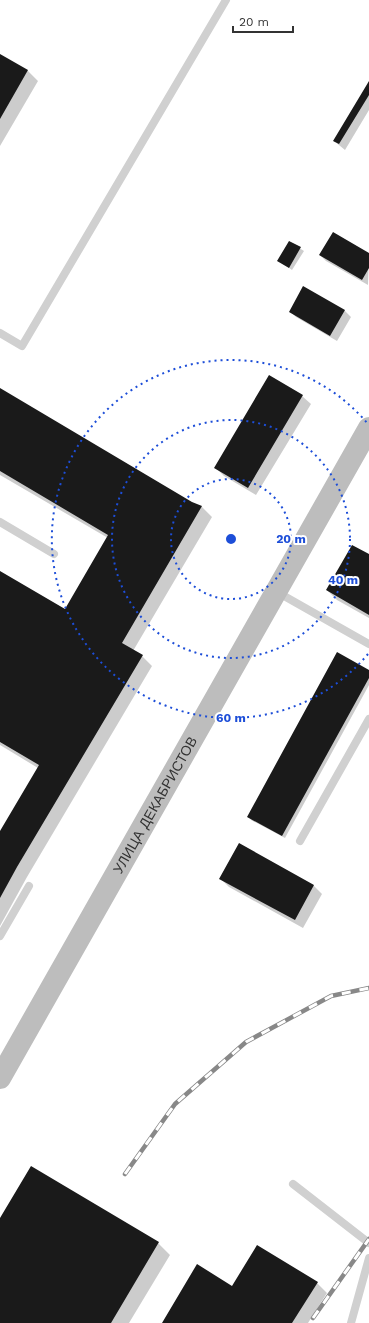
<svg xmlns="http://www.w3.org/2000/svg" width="369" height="1323" font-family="'Work Sans',sans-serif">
<rect width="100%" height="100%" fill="#fff"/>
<path fill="#0003" d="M0,55L28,71L38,81L0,146Z
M369,83V110L345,150L334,141Z
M290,242L304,251L292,270L279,261Z
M369,254L368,285L326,261L320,255Z
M304,287L345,311L351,317L337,341L296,317L290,311Z
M0,389L191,502L202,507L212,517L133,651L142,656L152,666L27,877L0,926V833L38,768L0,745V572L66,610L108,538L0,475Z
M302,396L311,404L256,495L224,476L216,468Z
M369,555V618L337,600L327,590Z
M369,671V685L285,838L251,820L249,817Z
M239,844L314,886L322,894L303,928L229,887L220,878Z
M0,1220L158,1243L170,1255L129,1323H0Z
M317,1283L327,1293L308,1323H163L233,1287Z"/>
<path fill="#1a1a1a" d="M0,54L28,70L0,119Z
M369,81V95L339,144L333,141Z
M333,232L369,253V268L362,280L319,255Z
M289,241L301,247L289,268L277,261Z
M303,286L345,310L330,336L289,312Z
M269,375L303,395L248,488L214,468Z
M0,388L192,502L202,506L122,643L143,655L17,867L0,898V831L39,765L0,742V571L65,609L108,535L0,471Z
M352,545L369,554V615L326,590Z
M337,652L369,670V678L282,836L247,817Z
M239,843L314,885L295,920L219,879Z
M31,1166L159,1242L111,1323H0V1218Z
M257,1245L318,1282L292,1323H162L197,1264L232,1286Z"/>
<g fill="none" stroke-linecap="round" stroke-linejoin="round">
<path stroke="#d0d0d0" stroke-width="8" d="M0,333L22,346L226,0
M0,522L54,554
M277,592L369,644
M300,841L369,719
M0,936L29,886
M293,1184L369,1243
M351,1323L369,1258"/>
<path stroke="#bdbdbd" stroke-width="22" id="s1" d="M0,1078L369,428"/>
<defs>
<path id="rail" d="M125,1174L175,1104L246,1042L331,996L369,988
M313,1318L369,1239"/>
</defs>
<use href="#rail" stroke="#888" stroke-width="4.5"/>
<use href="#rail" stroke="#fff" stroke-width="3" stroke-dasharray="9" stroke-linecap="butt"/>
</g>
<g fill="none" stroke="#1d4ed8" stroke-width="2" stroke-dasharray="2 4">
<circle cx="231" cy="539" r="60"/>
<circle cx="231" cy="539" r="119"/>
<path d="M368 654A179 179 0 1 1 368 424"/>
</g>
<g text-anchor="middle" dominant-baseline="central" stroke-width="4" stroke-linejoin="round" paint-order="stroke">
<g font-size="14" fill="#333" stroke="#fff">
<text stroke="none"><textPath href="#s1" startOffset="314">УЛИЦА ДЕКАБРИСТОВ</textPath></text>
</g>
</g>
<circle cx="231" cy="539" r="6" fill="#1d4ed8" stroke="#fff" stroke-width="2"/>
<g font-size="12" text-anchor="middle" font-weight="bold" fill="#1d4ed8" stroke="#fff" stroke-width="4" stroke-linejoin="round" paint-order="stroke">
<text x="291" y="543">20 m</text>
<text x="343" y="584">40 m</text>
<text x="231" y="722">60 m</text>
</g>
<path d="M233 26v6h60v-6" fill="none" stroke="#333333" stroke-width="2"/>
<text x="239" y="26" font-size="12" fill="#333333" stroke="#ffffff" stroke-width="3" paint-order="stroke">20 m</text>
</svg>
